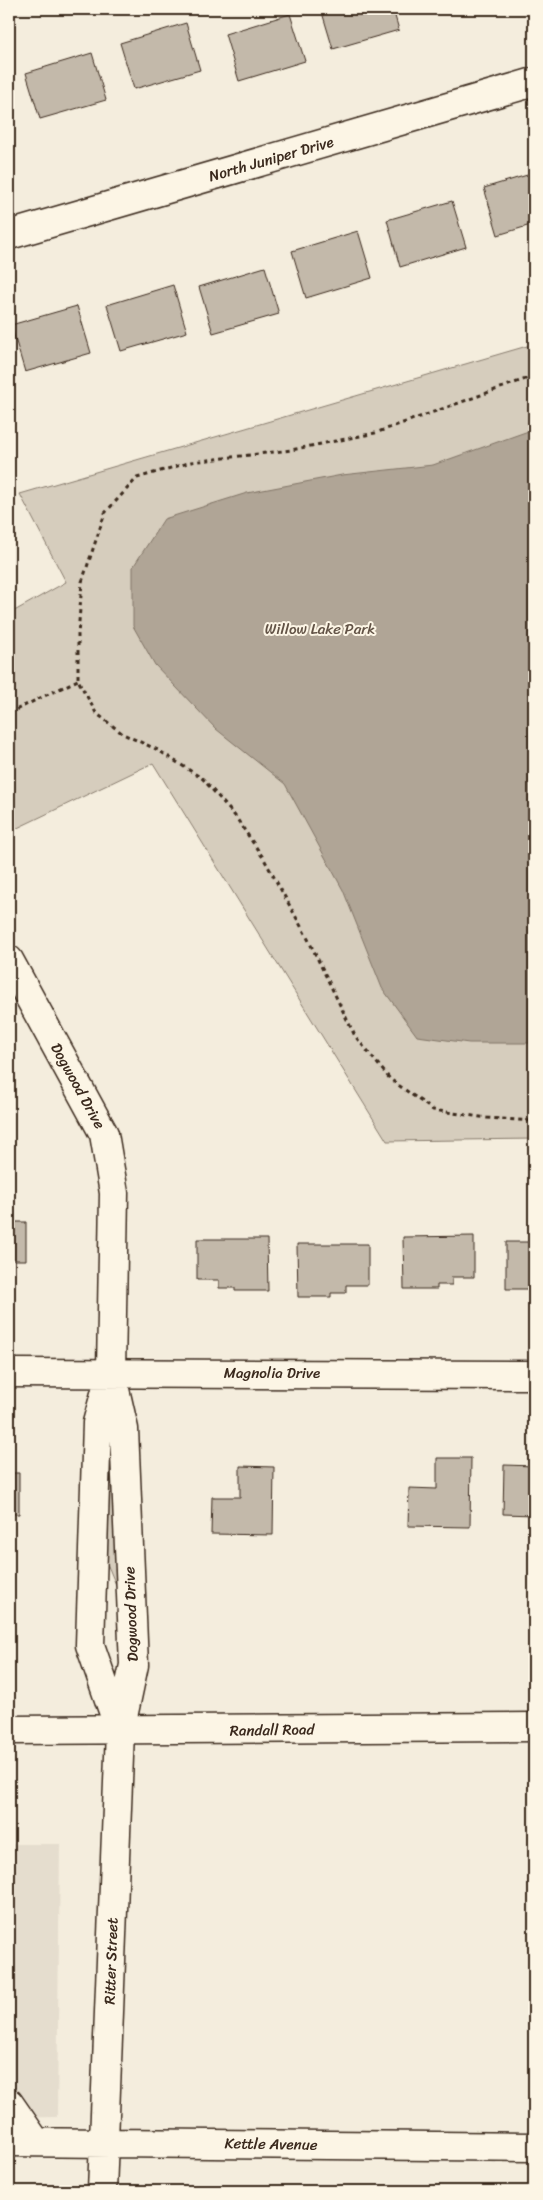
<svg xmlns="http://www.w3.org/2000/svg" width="543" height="2200" font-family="Sriracha,sans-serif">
<rect width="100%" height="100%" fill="#f4eddd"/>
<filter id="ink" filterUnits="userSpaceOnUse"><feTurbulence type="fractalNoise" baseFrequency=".02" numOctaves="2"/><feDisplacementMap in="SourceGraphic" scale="10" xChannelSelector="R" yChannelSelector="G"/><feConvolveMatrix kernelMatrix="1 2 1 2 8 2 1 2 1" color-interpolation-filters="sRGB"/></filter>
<g filter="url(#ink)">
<path fill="#e5ddce" d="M9,1844H60L57,2117L9,2118Z"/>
<path fill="#d6cdbd" stroke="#887c6e" d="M534,344V1139L387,1141L153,763L9,832V614L66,582L20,494Z
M107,1437L119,1485L116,1585L98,1542Z"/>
<path fill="#b0a596" stroke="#817466" d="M534,429V1043H469L417,1036L382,988L343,890L285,784L216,729L155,665L133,626V567L164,519L247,493L342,475L433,465Z"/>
<path fill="#c3b9aa" stroke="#3b2a1e" d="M321,9H393L399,30L333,49Z
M290,14L305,61L239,81L225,34Z
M186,23L200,70L134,89L120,43Z
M92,53L106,100L40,119L26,73Z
M9,107L14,124L9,126Z
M534,173V224L498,235L484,188Z
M452,201L466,247L400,267L387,220Z
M358,231L372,278L306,298L292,251Z
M265,267L279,314L213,333L199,287Z
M173,285L187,332L121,351L107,305Z
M77,306L91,353L25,372L11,325Z
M9,1222H26V1260H9Z
M474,1236V1277H452V1285H437V1289H404L403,1237Z
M197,1239H267L268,1291H235V1288H219V1280H197Z
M506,1242H534V1289H506Z
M297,1244H368V1285H346V1293H331V1297H298Z
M437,1458H471L470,1527L408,1526L409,1488L437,1489Z
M504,1465L534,1466V1515L503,1514Z
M240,1466L274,1467L273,1535L211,1534L212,1497H240Z
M9,1473H19V1514H9Z"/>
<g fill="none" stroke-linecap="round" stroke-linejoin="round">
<defs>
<path id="minor" d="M9,235L534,82
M9,960L104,1134L114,1193L111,1372L124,1429L134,1665L120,1731L102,2191
M9,1373L534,1375
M110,1376L97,1423L90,1645L120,1731
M9,2103L36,2142
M9,2142L534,2147"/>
<path id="major" d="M9,1730L534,1727"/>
</defs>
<use href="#minor" stroke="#3b2a1e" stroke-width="31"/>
<use href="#major" stroke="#3b2a1e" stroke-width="31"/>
<path stroke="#3b2a1e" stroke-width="3" stroke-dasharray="4 4" stroke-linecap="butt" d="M534,376L375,433L291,450L191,462L137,478L105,513L82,582L78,635V680L96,713L123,734L158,750L203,779L235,816L264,859L308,939L355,1036L390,1079L433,1110L487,1118L534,1121
M9,713L78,680"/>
<use href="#minor" stroke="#fcf5e5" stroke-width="28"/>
<use href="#major" stroke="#fcf5e5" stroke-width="28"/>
</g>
</g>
<g text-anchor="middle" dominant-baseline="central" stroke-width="4" stroke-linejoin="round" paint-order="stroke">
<g font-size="15" fill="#3b2a1e" stroke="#fcf5e5">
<text transform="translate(271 159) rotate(-16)">North Juniper Drive</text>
<text transform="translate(78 1086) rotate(61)">Dogwood Drive</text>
<text x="272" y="1373">Magnolia Drive</text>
<text transform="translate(131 1614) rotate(-92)">Dogwood Drive</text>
<text transform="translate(272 1730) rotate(-1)">Randall Road</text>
<text transform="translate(111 1961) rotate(-88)">Ritter Street</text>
<text transform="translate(271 2144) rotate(1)">Kettle Avenue</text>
</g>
<g font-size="15" fill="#625346" stroke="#fcf5e5">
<text x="320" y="629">Willow Lake Park</text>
</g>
</g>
<rect width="543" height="2200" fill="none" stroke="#fcf5e5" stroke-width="30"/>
<rect x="15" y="15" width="513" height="2170" fill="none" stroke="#3b2a1e" stroke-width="2" filter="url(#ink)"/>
</svg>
